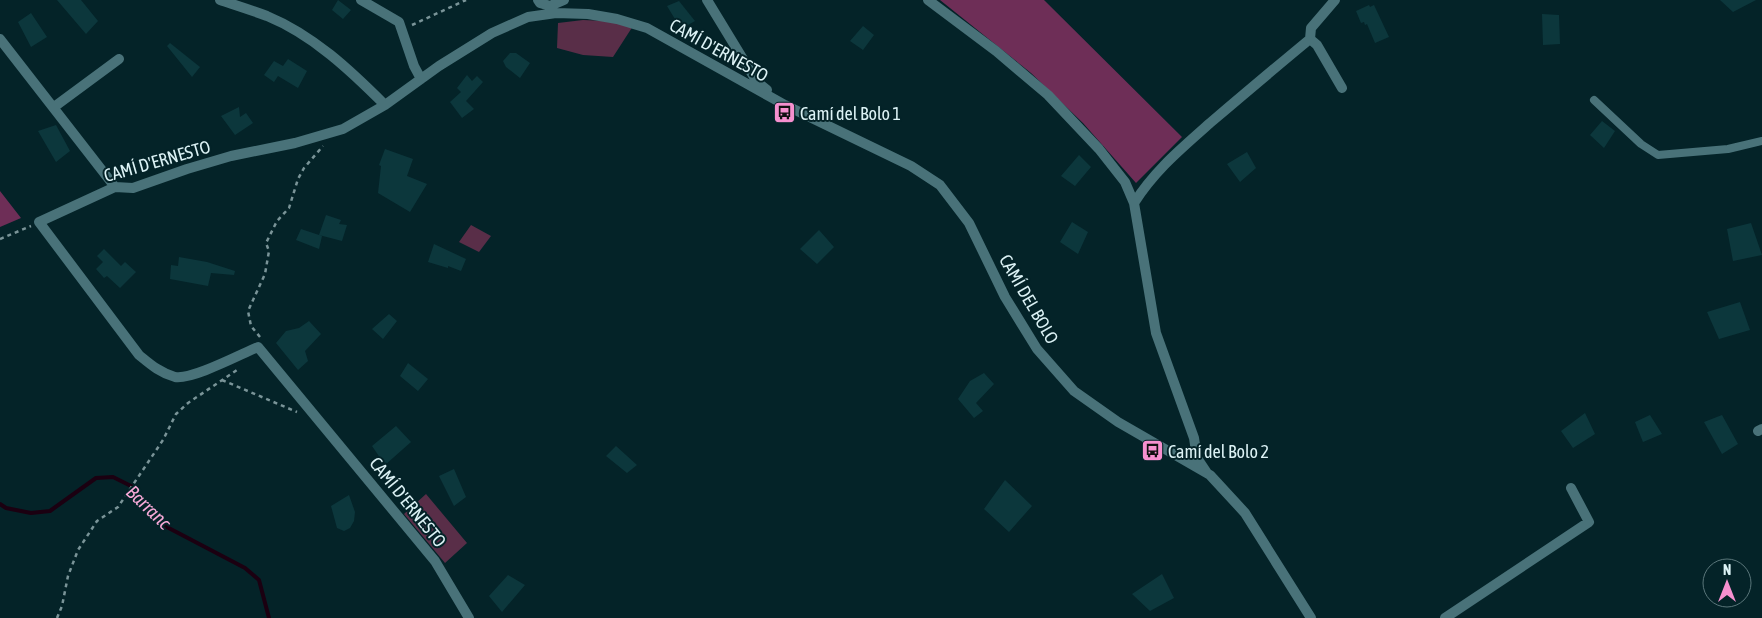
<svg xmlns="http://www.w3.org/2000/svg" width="1762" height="618" font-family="'Asap Condensed',sans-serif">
<rect width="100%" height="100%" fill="#042328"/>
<path fill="#592e48" d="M583,20L606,21L633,26L613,57L583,55L557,48L558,23Z
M471,225L491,236L479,252L459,242Z
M426,494L467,543L445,563L404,514Z"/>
<path fill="#6e2e57" d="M940,0H1044L1182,137L1136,183L1083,123L1031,73Z
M0,191L21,218L0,227Z"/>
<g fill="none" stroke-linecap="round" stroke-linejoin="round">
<path stroke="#1b0011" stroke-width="4" d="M0,504L6,508L31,513L50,511L96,478L113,477L133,487L145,508L163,525L245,568L259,580L269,618"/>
</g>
<path fill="#0c373c" d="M57,0H81L98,21L86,34Z
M338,0L351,10L343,19L332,10Z
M1720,0H1756L1733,12Z
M679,1L695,21L681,29L667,6Z
M1369,5L1370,7L1374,5L1389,37L1375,43L1367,24L1365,25L1364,22L1361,23L1356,11Z
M31,13L47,37L31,47L18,22Z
M1542,14L1559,15L1560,44L1543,45Z
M863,26L874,35L863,50L850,41Z
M170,43L200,67L192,77L167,46Z
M510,53H516L530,63L520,78L506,67L503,61Z
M288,59L307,71L298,88L278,76L274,82L264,75L274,61L283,66Z
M467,75L472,81L477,76L483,82L466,101L474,109L462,118L450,102L461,92L457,88Z
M239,107L240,117L246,113L253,123L235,135L221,116Z
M1602,121L1615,131L1604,148L1590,135Z
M56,125L70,151L56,162L38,131Z
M385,149L413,159L407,176L427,184L410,212L378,193L381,166L379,165Z
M1247,152L1256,168L1240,182L1227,164Z
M1079,155L1091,167L1075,186L1061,176Z
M326,215L341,220L339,224L347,225L342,241L319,235Z
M1072,222L1088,232L1078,254L1060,242Z
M1751,223L1762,255L1733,261L1727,229Z
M301,229L322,236L319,249L296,240Z
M819,230L834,247L817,264L800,249Z
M434,244L466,259L461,271L448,266V268L428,262Z
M104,249L121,266L125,262L136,272L120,288L107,276L104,278L96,269L103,262L97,256Z
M179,257L207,262L235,271L234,275L211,273L208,286L170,279L171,265L178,266Z
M1740,302L1750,330L1719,339L1707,312Z
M389,314L397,321L383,339L372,329Z
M309,321L321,334L305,351L308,361L298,370L276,343L286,331L299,328Z
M408,363L428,379L418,391L400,376Z
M984,373L994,384L976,403L983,411L974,418L958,399L970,381Z
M1585,413L1595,434L1573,448L1561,431Z
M1650,415L1662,434L1643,442L1635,422Z
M1722,415L1738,444L1722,454L1704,422Z
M396,426L411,442L385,465L372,446Z
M616,446L637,465L627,473L606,456Z
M454,469L466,497L454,506L439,476Z
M1005,480L1032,506L1009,532L984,509Z
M349,495L355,512L354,521L350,528L344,531L337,528L331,506Z
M1162,574L1174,598L1150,611L1132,594Z
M508,575L525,585L502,612L489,596Z"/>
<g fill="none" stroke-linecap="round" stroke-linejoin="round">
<path stroke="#7a9498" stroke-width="2.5" stroke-dasharray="4 4" stroke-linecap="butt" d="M412,25L466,0
M0,239L31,226
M260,337L251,326L248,311L265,274L269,251L266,243L277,221L289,208L298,179L304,168L323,146
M222,380L297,412
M57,618L62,606L68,576L78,550L97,521L118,507L163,440L176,414L188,403L237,370"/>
<path stroke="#497279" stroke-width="8" d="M1594,100L1641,144L1658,155L1728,149L1762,141"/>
<path stroke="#497279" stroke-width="10" d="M220,0C235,5 251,10 267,16C313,35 350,70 385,105
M361,0L399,22L414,66L421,79
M538,0L540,3L550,6L564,0
M707,0L757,82L767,90
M928,0L996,51L1048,95L1099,149L1125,182L1134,203L1156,333L1194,438L1197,458L1207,473
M0,39L115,187
M1310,39L1311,28L1335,0
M54,107L119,59
M1134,203C1156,169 1181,149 1210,123C1243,95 1276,67 1310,39L1317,45L1342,88
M1758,431L1762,429
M469,618L435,561L258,347C241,354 192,380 175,377C160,373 150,364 139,355L39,222L115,187L133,188L187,169L231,156L295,143L343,129L385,105L439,66L492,33L528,17L556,13L588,14L617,19L647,28L785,105L911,166L940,185L969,223L1005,297L1037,349L1074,391L1118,422L1210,475L1245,513L1311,618
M1445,618L1589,522L1571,488"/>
</g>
<defs>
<symbol id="bus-square" viewBox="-11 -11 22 22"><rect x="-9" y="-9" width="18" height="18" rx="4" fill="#f690cf" stroke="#042328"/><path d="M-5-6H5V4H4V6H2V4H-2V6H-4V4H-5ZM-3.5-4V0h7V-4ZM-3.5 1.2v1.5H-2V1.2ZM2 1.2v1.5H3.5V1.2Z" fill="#111"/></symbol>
</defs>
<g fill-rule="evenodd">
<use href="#bus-square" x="772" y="100" width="25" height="25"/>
<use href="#bus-square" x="1140" y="438" width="25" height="25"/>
</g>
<g text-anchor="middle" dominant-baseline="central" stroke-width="4" stroke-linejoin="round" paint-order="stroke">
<g font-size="18" fill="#dcf2f5" stroke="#042328">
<text transform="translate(719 50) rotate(29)">CAMÍ D'ERNESTO</text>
<text transform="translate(157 161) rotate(-16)">CAMÍ D'ERNESTO</text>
<text transform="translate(1029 299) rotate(60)">CAMÍ DEL BOLO</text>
<text transform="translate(408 502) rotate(51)">CAMÍ D'ERNESTO</text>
</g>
<g font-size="18" fill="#dcf2f5" stroke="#042328" text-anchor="start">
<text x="800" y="113">Camí del Bolo 1</text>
<text x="1168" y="451">Camí del Bolo 2</text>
</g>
<g font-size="19" font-style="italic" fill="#f7a9d8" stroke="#042328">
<text transform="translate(149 507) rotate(44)">Barranc</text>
</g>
</g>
<g transform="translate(1727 583)"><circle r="24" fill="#042328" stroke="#5a767a"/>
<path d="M0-4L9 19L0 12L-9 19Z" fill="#f690cf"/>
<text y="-8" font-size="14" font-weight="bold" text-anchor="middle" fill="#dcf2f5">N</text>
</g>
</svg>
